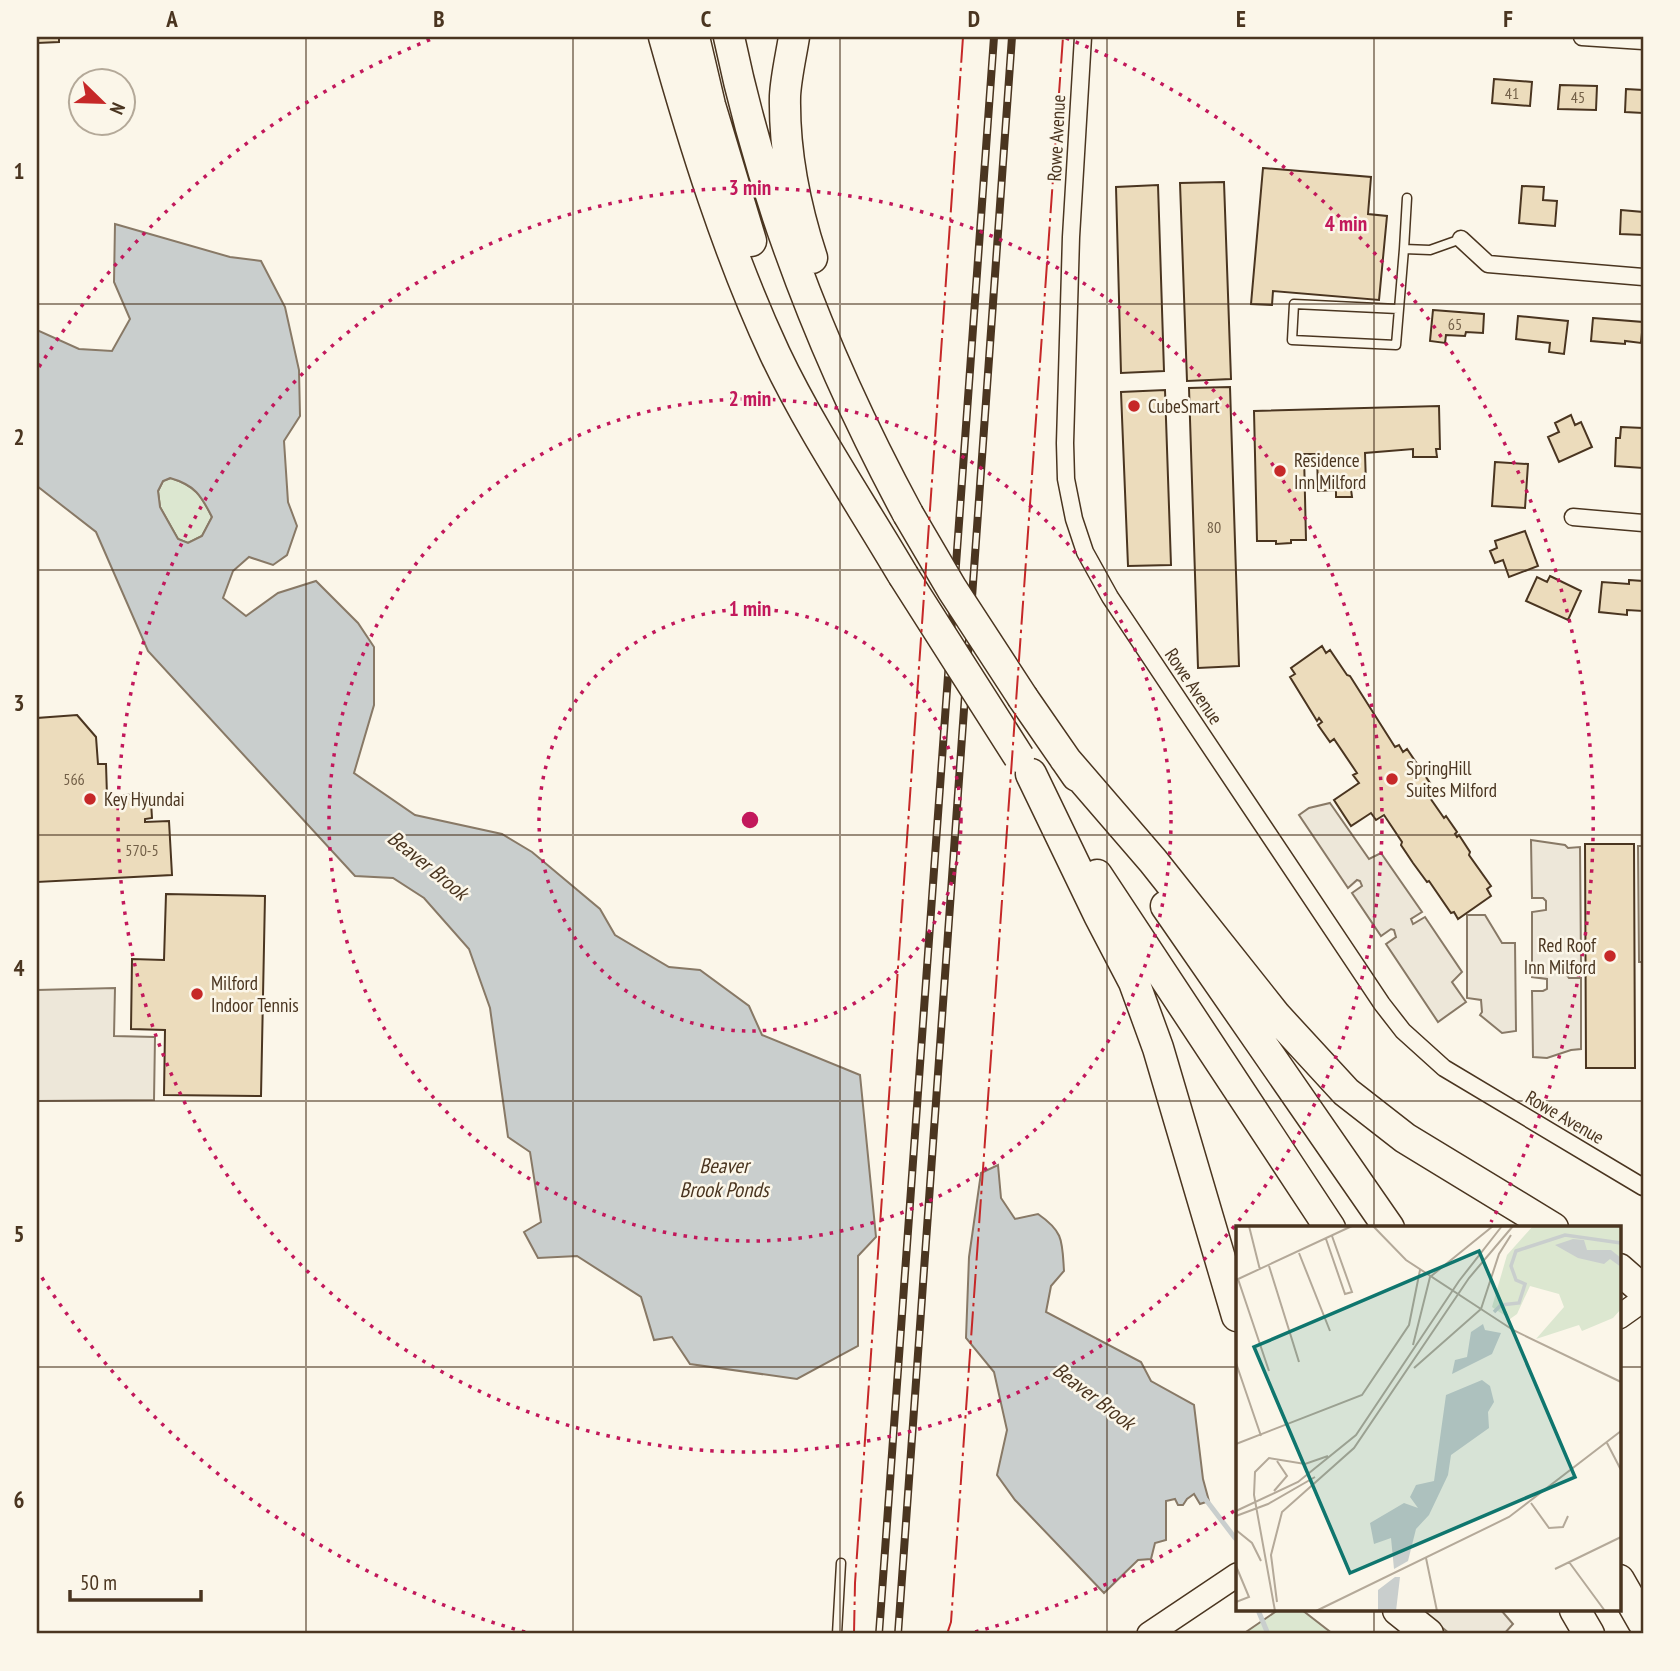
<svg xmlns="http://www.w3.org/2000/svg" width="1680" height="1671" font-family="'PT Sans Narrow',sans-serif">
<rect width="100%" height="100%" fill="#fbf6e9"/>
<path fill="#dce7d0" stroke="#887966" stroke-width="2" d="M171,478C195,486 201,495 212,517L202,536L188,543L178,539L160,507L158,491L163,481Z
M1278,1610H1302L1333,1634H1243Z"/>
<path fill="#ede7d9" stroke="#887966" stroke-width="2" d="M1330,803L1369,859L1381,853L1422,912L1411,919L1413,924L1425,917L1462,972L1452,982L1466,1002L1438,1022L1386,944L1396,937L1394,930L1391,929L1381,936L1352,893L1362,886L1360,881L1357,880L1348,888L1299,815L1309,808Z
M1531,840L1565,845L1568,848L1580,847L1581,963L1567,964L1566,974L1569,978H1581V1049L1571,1050L1547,1058L1533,1057L1532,991H1543L1547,989V979L1532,977V912L1546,910V901L1543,898H1532Z
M1638,846H1643V962H1639Z
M1467,915H1485L1502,943H1515L1516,1031L1502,1033L1480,1015L1482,1012L1481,1000L1467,998Z
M115,988L114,1036L155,1037L154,1100L37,1101V990Z
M1421,1610H1501L1513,1624L1504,1634H1450Z"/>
<path fill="#c9cecd" stroke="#887966" stroke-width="2" fill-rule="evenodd" d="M115,224L230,257L261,261L285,307L299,370L300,416L284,441L288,502L297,526L287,555L273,565L249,557L233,571L223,598L246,616L278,593L316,581L358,623L374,647V705L354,773L415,815L502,834L532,852L600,909L615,935L669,967L700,970L749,1006L762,1035L860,1075L876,1237L858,1256V1346L797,1379L690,1364L672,1337L654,1340L641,1297L577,1256L538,1258L524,1232L541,1222L530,1152L508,1137L490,1008L469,949L424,898L393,878L355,876L148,651L96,532L37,486V330L79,349L112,351L130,319L114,282ZM170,478C195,485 201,495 212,517L202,536L188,543L178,539L160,507L158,491L163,481Z
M998,1165L1001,1198L1015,1219L1038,1214C1064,1232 1062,1241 1064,1271L1051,1286L1046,1312L1141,1362L1151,1381L1194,1405L1203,1479L1209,1501L1200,1504L1194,1494L1187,1499L1183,1505H1178L1175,1499L1166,1501V1540L1155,1543L1151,1559L1138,1560L1104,1593L1015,1500L997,1475L1007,1430L994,1372L966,1338L969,1257L981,1173Z"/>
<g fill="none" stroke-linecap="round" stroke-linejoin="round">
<path stroke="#c9cecd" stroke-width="5" d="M1203,1496L1235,1538
M1258,1610L1268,1634"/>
</g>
<path fill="#ecdcbc" stroke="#4a3520" stroke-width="2" d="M37,37H59V42L37,43Z
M1494,79L1532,82L1530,106L1492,103Z
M1560,85L1597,86L1596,110L1558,109Z
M1626,89L1643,90V113L1625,112Z
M1263,168L1371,177L1368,214L1387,216L1379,300L1273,291L1272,305L1251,304Z
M1224,182L1231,379L1187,381L1180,183Z
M1158,185L1164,371L1121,373L1116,187Z
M1522,186L1544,187L1543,200L1557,201L1555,226L1519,223Z
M1621,210L1643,212V235L1620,234Z
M1433,310L1484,314L1483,333L1466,332L1465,336L1446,335L1445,343L1430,341Z
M1518,316L1568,321L1564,354L1549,352L1550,343L1516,339Z
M1593,318L1643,322L1641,343L1625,341V344L1591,341Z
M1230,387L1239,666L1198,668L1189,388Z
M1165,390L1171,565L1128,566L1121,392Z
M1439,406L1440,449H1436L1437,457H1413V449L1365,453L1366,485L1362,489H1351L1352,497H1336V490L1318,491L1317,454H1304L1306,540H1291V543L1276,544V541H1257L1254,411Z
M1571,415L1575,425L1581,422L1592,447L1559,462L1548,437L1559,432L1555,423Z
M1621,427L1643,428V468L1615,466L1616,438H1620Z
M1495,462L1528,464L1525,508L1492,506Z
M1525,531L1538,566L1509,577L1503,560L1495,563L1490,551L1497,548L1495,541Z
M1550,576L1581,591L1568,620L1526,601L1537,577L1547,582Z
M1629,580L1643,581V611L1627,610V615L1599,612L1602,582L1629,584Z
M1322,646L1326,653L1330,650L1347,675L1350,676L1395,747L1399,745L1403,752L1407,749L1430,783L1427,786L1431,793L1428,795L1444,818L1446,816L1457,832L1455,834L1457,837L1459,835L1470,852L1469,855L1491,886L1487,889L1491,896L1458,919L1454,912L1451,913L1429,881L1427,882L1413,863L1401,845L1402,842L1384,815L1376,820L1371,813L1351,826L1334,800L1359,783L1353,775L1357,773L1334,739L1330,742L1318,725L1322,722L1319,718L1317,721L1290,677L1295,674L1291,668Z
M77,715L96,737L98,764H106L107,796L142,794L143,802H151L152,818L145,819V822L169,821L172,875L37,882V718Z
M1585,844H1634L1635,1068H1586Z
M166,894L265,896L261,1096L164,1095L165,1030L131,1029L132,959L164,960Z"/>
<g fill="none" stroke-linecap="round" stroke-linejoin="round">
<defs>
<path id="service" d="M1404,249L1407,198
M1398,309L1294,304L1292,340L1396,345L1404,249L1430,250L1461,239
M837,1634L841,1563"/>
<path id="minor" d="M1083,37L1071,237L1065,443L1066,479L1074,519L1085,552L1110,597L1382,1004L1403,1031L1444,1068L1643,1187
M1582,37L1643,41
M1461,239L1488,264L1643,277
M1573,517L1643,523"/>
<path id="secondary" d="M1619,1317L1643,1300
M1149,1634L1237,1575"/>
<path id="motorway" d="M664,37C694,144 728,253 775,354C811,430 860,502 903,575
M694,37L710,105L751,241
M729,37C764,204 827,364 908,514
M794,37C791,56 786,77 785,96C784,151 795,206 812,258
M1023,698L1077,776
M1065,759L1153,861L1276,1016L1346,1092L1405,1138L1553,1228
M1031,774L1099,915L1134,982L1158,1048L1237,1316
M1097,875L1330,1228
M1166,906L1389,1228
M1619,1269L1643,1290
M1619,1580L1643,1622
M1398,1610L1428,1634
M1575,1610L1589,1634"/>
</defs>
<use href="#service" stroke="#4a3520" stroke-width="11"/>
<use href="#minor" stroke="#4a3520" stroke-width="19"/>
<use href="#secondary" stroke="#4a3520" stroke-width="26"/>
<use href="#motorway" stroke="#4a3520" stroke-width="33"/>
<use href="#service" stroke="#fbf6e9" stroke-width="8"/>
<use href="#minor" stroke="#fbf6e9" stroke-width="16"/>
<use href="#secondary" stroke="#fbf6e9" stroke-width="23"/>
<use href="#motorway" stroke="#fbf6e9" stroke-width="30"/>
<defs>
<path id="rail" d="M879,1634L994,37
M898,1634L1012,37"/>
</defs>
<use href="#rail" stroke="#4a3520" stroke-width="8"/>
<use href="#rail" stroke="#fbf6e9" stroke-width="5" stroke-dasharray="16" stroke-linecap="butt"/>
<defs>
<path id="motorway-bridge" d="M908,514L952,589L1023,698
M903,575L1019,757"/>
</defs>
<use href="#motorway-bridge" stroke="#4a3520" stroke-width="33" stroke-linecap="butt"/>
<use href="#motorway-bridge" stroke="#fbf6e9" stroke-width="30"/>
<path stroke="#c62828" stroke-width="2" stroke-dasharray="24 5 3.5 5" stroke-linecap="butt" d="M854,1634L855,1583L963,37
M947,1634L951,1622L1063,37"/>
</g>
<path fill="none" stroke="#4a3520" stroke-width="2" stroke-opacity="0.55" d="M306,37V1634M573,37V1634M840,37V1634M1107,37V1634M1374,37V1228M37,304H1643M37,570H1643M37,835H1643M37,1101H1643M37,1367H1237M1619,1367H1643M1374,1610V1634"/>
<g fill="none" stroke="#c2185b" stroke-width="3.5" stroke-dasharray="3.5 7">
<circle cx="750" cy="820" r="211"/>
<circle cx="750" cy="820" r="421"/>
<circle cx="750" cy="820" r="632"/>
<path d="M1234 1511A843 843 0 0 1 975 1632M525 1632A843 843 0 0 1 39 1273M39 367A843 843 0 0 1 434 38M1066 38A843 843 0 0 1 1491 1222"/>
</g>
<g fill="#c62828" stroke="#fbf6e9" stroke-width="2.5">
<circle cx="1134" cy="406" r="7"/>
<circle cx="1280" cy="471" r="7"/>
<circle cx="1392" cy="779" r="7"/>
<circle cx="90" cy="799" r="7"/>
<circle cx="1610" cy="956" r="7"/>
<circle cx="197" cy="994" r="7"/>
</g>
<g text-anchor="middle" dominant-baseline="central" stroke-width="5" stroke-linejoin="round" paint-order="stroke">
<g font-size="16" fill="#725f47">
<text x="1512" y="93">41</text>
<text x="1578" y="97">45</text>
<text x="1455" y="324">65</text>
<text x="1214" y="527">80</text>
<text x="74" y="779">566</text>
<text x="142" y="850">570-5</text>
</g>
<g font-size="19" fill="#4a3520" stroke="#fbf6e9">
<text transform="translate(1056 138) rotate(-87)">Rowe Avenue</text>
<text transform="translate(1194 686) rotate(56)">Rowe Avenue</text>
<text transform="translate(1565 1117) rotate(30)">Rowe Avenue</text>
</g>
<g font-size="19" fill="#4a3520" stroke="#fbf6e9" text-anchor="start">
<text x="1148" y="406">CubeSmart</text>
<text x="1294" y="460">Residence<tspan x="1294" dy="22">Inn Milford</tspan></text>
<text x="1406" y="768">SpringHill<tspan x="1406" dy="22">Suites Milford</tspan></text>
<text x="104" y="799">Key Hyundai</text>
<text x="1596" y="945" text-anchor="end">Red Roof<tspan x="1596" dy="22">Inn Milford</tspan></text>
<text x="211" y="983">Milford<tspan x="211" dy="22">Indoor Tennis</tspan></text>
</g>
<g font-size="21" font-style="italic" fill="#4a3520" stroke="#fbf6e9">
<text transform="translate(428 865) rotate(39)">Beaver Brook</text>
<text x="724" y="1165">Beaver<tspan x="724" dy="24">Brook Ponds</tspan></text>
<text transform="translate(1094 1396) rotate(37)">Beaver Brook</text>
</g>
</g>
<g transform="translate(1236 1226)">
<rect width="385" height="385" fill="#fbf6e9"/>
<path d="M297,0H385V83L377,92L346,105L343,99L300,113L328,81L323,68L294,60L281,88L274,93L256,81L271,29Z" fill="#dce7d0"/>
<path d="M337,13L348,14L351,24H375L385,32V41L374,33L368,38L342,32L319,19ZM247,98L249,104L265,107L256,128L216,148L219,134L231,131L235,106ZM246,154L254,160L258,176L252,186L253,202L215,229L212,249L193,289L180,303L172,335L158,343L155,312L138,318L134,297L168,277L182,282L174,271L180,259L198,255L210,169ZM159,351H164L160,385L142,384V364Z" fill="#c9cecd"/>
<path fill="none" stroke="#c9cecd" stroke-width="3.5" d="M258,86L265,79L283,77L289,58L280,54L275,40L280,25L329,9L385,17"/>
<path fill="none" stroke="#b4a999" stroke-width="2" d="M13,0L24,44M137,0L170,34L277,104L385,156M90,13L109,68L116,66L96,10M63,27L94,105M33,40L63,136M2,53L33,145M0,54L116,0M177,119L194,51L257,0M0,137L25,210M178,142L245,83L263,28L275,9M371,217L385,244M0,218L126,169L173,99L184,44M38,265L51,250L41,235M295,277L313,302L327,301L332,290M0,285L62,256L120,209L223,55L266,0M0,290L32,278L79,251M0,304L16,317L25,335M190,332L201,385M333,336L369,385M0,340L13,371L0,376M319,343L385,311M41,376L35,329L46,286L118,222L233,52L277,0M39,385L18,269L19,246L33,232L69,238L92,230M80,385L273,291L385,205"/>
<path fill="#0f766e" fill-opacity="0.15" stroke="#0f766e" stroke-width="3.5" d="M243,25L339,251L114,347L18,121Z"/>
<rect width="385" height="385" fill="none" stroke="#4a3520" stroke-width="3.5"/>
</g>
<circle cx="750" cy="820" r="10" fill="#c2185b" stroke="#fbf6e9" stroke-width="3.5"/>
<g font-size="21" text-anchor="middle" font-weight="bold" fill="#c2185b" stroke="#fbf6e9" stroke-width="5" stroke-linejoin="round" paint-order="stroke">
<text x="750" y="195">3 min</text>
<text x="1346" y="231">4 min</text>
<text x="750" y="406">2 min</text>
<text x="750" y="616">1 min</text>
</g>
<rect width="1680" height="1671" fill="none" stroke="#fbf6e9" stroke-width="77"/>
<g transform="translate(102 102) rotate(113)"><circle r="33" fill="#fbf6e9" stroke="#b4a999" stroke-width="2"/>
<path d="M0-5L12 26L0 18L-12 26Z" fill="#c62828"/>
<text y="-10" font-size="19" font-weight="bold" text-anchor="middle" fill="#4a3520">N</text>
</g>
<path d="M70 1590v10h131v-10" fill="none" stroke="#4a3520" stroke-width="3.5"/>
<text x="80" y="1590" font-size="21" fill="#4a3520" stroke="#fbf6e9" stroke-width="5" paint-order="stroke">50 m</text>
<rect x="38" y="38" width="1604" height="1594" fill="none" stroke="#4a3520" stroke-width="2.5"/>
<g font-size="23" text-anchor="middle" font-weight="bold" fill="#4a3520">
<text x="172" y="27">A</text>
<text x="439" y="27">B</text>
<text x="706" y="27">C</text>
<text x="974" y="27">D</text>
<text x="1241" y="27">E</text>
<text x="1508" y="27">F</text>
<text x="19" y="179">1</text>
<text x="19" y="445">2</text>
<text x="19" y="711">3</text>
<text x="19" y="976">4</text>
<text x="19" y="1242">5</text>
<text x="19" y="1508">6</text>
</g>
</svg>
